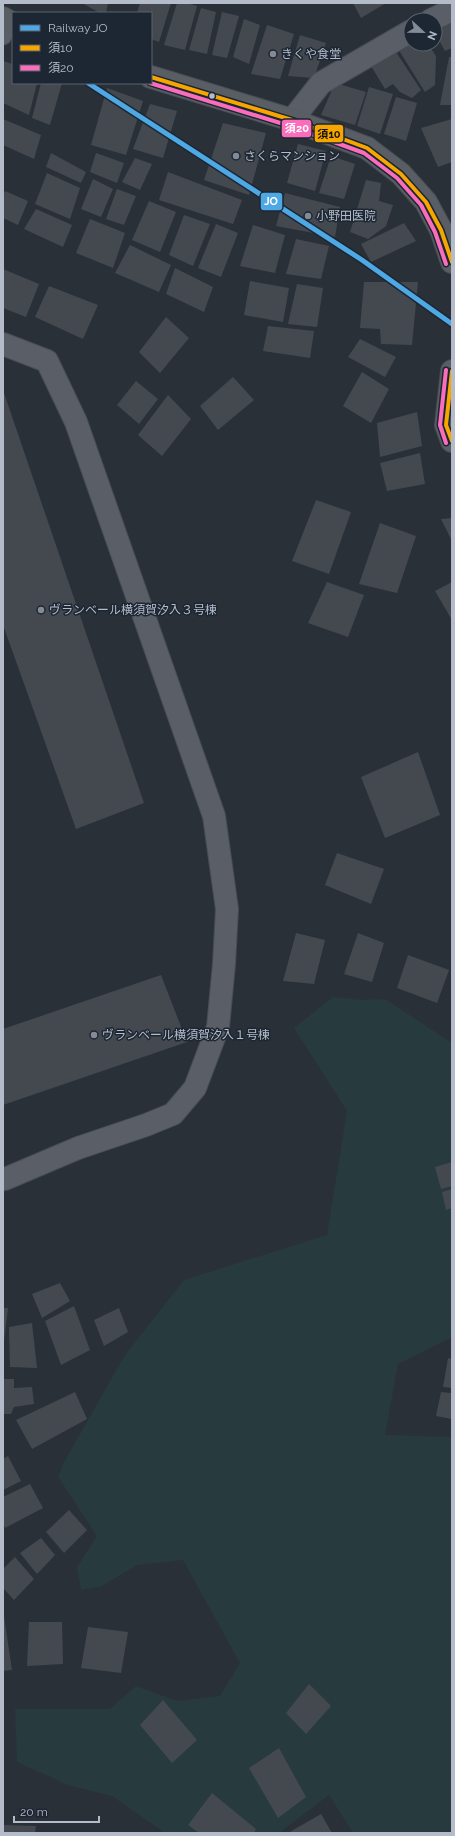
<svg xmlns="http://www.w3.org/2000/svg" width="455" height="1836" font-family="Raleway,'Noto Sans JP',sans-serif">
<rect width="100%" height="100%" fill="#2a3038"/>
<path fill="#273a3e" d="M333,997L361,1000L385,999L452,1043V1337L398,1364L385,1435L452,1437V1833H353L329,1795L279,1833H165L112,1796L68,1785L17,1762L15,1709H110L136,1686L177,1701L220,1696L240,1663L183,1560L137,1565L100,1587L81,1590L77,1567L97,1536L58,1477L64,1462L125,1355L184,1280L327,1235L347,1111L294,1028Z"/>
<path fill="#444950" d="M82,3H108L106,13H100Z
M140,3H171L159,42L151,39V13H137Z
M177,3H187L197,6L185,50L164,45Z
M353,3H386L361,18Z
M201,8L216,12L207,54L189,50Z
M222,12L239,16L227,58L212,55Z
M452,17V48L445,51L435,33V25Z
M244,19L260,25L249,64L233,57Z
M267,25L294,34L280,79L251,74Z
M300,35L326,43L314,78L288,76Z
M411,43L428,44L436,56L435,85L425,92L398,49Z
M396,52L421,90L412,98L400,92L393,84L385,89L371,66Z
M449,57H452V105H440Z
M3,61L13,64V83H37L29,115L3,103Z
M41,83H62L50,125L32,118Z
M335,83L366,92L355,125L321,115Z
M369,87L393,94L380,134L357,126Z
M107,88L143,101L126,155L91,145Z
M396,97L417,103L406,141L384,134Z
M150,104L177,111L163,158L133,149Z
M3,119L41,135L34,159L3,145Z
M452,119V162L438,167L421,128Z
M223,123L266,133L249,195L204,180Z
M298,144L326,151L315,191L287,183Z
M51,153L86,172L81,183L46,167Z
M96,153L124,163L117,183L90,172Z
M331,156L355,164L344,199L319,193Z
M135,158L152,164L140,190L122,182Z
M168,172L242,200L233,224L159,200Z
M47,173L80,188L70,219L35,204Z
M93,179L113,189L101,217L81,209Z
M366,180L381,183L379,201L393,205L386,226L368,239L350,232Z
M117,189L136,196L124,225L106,219Z
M5,191L28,201L18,225L3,218V196Z
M285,193L340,207L335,237L276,226Z
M149,201L176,212L160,252L132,240Z
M36,209L72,225L63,247L24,229Z
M184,215L210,224L193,266L169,255Z
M90,219L125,233L113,268L76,253Z
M404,223L416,241L371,262L361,244Z
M216,224L238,233L221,277L198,268Z
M253,225L285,235L275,273L240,266Z
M296,239L329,246L321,279L286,274Z
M130,245L171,265L159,292L115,273Z
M175,268L213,287L204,312L166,294Z
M3,269L39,284L26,317L3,308Z
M250,281L289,288L283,322L244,315Z
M364,282H418L412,345L381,344L380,329L360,328Z
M297,284L323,288L317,327L288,324Z
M49,286L98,305L83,339L35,317Z
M166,317L189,338L160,373L139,352Z
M268,326L314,331L310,358L263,351Z
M360,339L396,357L385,377L348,357Z
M362,372L389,389L371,423L343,406Z
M233,377L254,400L218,430L200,406Z
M136,381L158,399L139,424L117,405Z
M3,390L144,803L76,829L3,625Z
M168,395L191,419L162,456L138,435Z
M417,412L422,446L380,457L377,423Z
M420,453L425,484L387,491L380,463Z
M316,500L351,512L329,574L292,561Z
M452,518V541L441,519Z
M380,523L416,536L397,593L359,584Z
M327,582L364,595L348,637L308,623Z
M452,582V620L435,591Z
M418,752L440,815L385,838L361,777Z
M337,853L384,869L371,904L325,885Z
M296,933L325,940L314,984L283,981Z
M358,933L384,943L372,982L344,974Z
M408,955L449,970L437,1003L397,988Z
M161,975L187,1042L3,1105V1029Z
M452,1162V1186L441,1189L435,1167Z
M452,1189V1208L446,1210L442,1192Z
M60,1283L70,1301L42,1318L32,1294Z
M74,1306L90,1350L61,1365L45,1321Z
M3,1308H8L4,1341H3Z
M119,1308L128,1332L104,1346L94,1320Z
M32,1323L37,1368L10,1367L9,1327Z
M448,1358L452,1359V1388L443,1387Z
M3,1379H14V1388L32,1387L34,1404L14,1407L11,1414H3Z
M75,1392L87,1419L32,1449L16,1420Z
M441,1392L452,1393V1419L436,1416Z
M8,1456L21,1481L3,1490V1459Z
M30,1484L43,1508L5,1528L3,1523V1497Z
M69,1510L87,1530L64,1553L46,1532Z
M41,1538L55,1555L37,1574L20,1553Z
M15,1557L34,1579L14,1600L3,1588V1569Z
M4,1616L12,1670L3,1671V1617Z
M29,1622H62L63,1664L27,1666Z
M88,1627L128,1632L121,1673L81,1668Z
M309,1684L331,1706L306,1734L286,1713Z
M163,1700L197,1740L172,1763L140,1725Z
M279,1748L306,1797L278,1818L249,1768Z
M212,1793L256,1829L254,1833H199L188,1825Z
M321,1814L332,1833H288Z
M3,1825L36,1826L35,1833H3Z"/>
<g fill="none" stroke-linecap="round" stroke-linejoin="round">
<defs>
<path id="lane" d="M3,36L9,21"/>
<path id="street" d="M431,20L452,10
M292,120L321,83L411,31
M3,344L47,361L76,422L214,816L227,909L224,964L218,1027L195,1088L173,1114L146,1125L78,1148L5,1179"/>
<path id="secondary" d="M3,18L13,24
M151,77L292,120L367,148L401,174L426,202L441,230L452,262
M452,371L446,425L452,441"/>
</defs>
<use href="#lane" stroke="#484c53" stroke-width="19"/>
<use href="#street" stroke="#484c53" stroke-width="24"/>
<use href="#secondary" stroke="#484c53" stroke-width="24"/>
<use href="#lane" stroke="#5a5e66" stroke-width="17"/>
<use href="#street" stroke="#5a5e66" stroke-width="22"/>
<use href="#secondary" stroke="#595d64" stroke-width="22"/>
<defs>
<path id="bus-1" d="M151,77L292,120L367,148L401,174L426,202L441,230L452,262
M452,371L446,425L452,441"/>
<path id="bus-2" d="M150,83L290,126L364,153L397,178L421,205L435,232L446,264
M446,370L440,425L446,443"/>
</defs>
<use href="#bus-1" stroke="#1d2633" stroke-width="7"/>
<use href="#bus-2" stroke="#1d2633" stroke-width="7"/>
<use href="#bus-1" stroke="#f7a600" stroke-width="4"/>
<use href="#bus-2" stroke="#fb6dba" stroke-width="4"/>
<defs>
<path id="rail-1" d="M88,83L362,260L452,324"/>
</defs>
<use href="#rail-1" stroke="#1d2633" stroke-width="8"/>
<use href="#rail-1" stroke="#4da8e3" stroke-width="5"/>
</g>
<g fill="#848b96" stroke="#1d2633" stroke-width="1.5">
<circle cx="273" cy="54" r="4"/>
<circle cx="236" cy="156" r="4"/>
<circle cx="308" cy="216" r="4"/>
<circle cx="41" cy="610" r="4"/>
<circle cx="94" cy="1035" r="4"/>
</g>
<circle fill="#b4bcc9" stroke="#1d2633" stroke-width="1.5" cx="212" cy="96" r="3.5"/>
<g text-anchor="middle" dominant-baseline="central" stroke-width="3" stroke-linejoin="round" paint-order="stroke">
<g font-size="12" fill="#b4bcc9" stroke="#1d2633" text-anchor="start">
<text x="281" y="54">きくや食堂</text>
<text x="244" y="156">さくらマンション</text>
<text x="316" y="216">小野田医院</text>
<text x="49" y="610">ヴランベール横須賀汐入３号棟</text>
<text x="102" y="1035">ヴランベール横須賀汐入１号棟</text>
</g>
</g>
<g stroke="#1d2633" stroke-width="1.5">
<rect x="281" y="119" width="31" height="19" rx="4" fill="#fb6dba"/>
<rect x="314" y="124" width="30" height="19" rx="4" fill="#f7a600"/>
<rect x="260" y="192" width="23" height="19" rx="4" fill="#4da8e3"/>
</g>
<g font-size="11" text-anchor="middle" font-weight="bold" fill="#fff">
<text x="297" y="132">須20</text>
<text x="271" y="205">JO</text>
</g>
<g font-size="11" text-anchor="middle" font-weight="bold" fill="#111">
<text x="329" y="138">須10</text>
</g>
<rect width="455" height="1836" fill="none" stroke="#b4bcc9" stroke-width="8"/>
<rect x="12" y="12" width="140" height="72" fill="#1d2633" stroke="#59626f"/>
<rect x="20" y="25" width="20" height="6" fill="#4da8e3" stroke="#59626f"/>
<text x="48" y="32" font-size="12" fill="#b4bcc9">Railway JO</text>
<rect x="20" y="45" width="20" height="6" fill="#f7a600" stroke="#59626f"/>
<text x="48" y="52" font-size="12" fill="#b4bcc9">須10</text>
<rect x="20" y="65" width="20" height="6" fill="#fb6dba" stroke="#59626f"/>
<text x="48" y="72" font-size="12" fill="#b4bcc9">須20</text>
<g transform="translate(423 32) rotate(112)"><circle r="19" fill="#1d2633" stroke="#59626f"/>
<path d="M0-3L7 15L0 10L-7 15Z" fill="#848b96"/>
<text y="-6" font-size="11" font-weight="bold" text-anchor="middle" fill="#b4bcc9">N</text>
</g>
<path d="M14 1816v6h85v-6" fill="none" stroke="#b4bcc9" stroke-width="2"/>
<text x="20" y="1816" font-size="12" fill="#b4bcc9" stroke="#1d2633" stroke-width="3" paint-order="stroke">20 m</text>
</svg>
